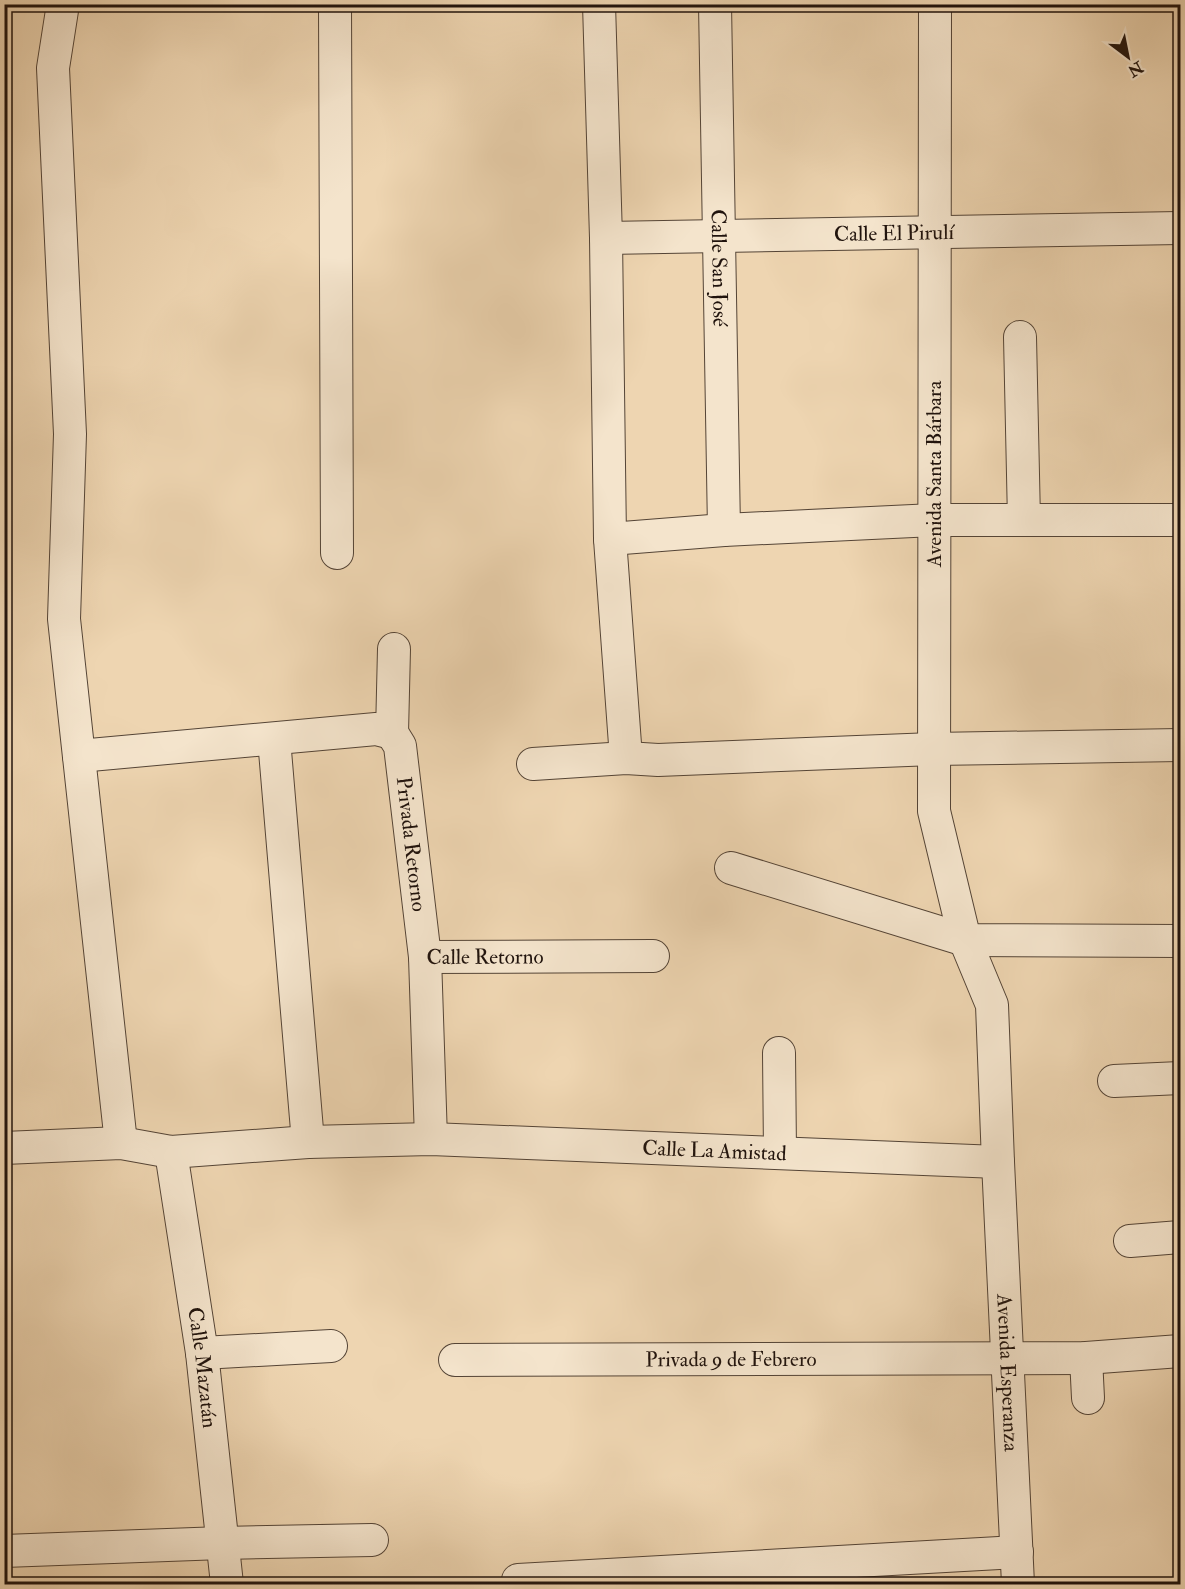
<svg xmlns="http://www.w3.org/2000/svg" width="1185" height="1589" font-family="'IM FELL Double Pica',serif">
<rect width="100%" height="100%" fill="#eed5b1"/>
<filter id="stains"><feTurbulence type="fractalNoise" baseFrequency=".00333" numOctaves="4"/><feColorMatrix values="0 0 0 0 .2 0 0 0 0 .09 0 0 0 0 .02 0 0 0 .5 -.17"/></filter>
<radialGradient id="worn" r=".72"><stop offset=".6" stop-color="#630" stop-opacity="0"/><stop offset="1" stop-color="#630" stop-opacity=".3"/></radialGradient>
<g fill="none" stroke-linecap="round" stroke-linejoin="round">
<defs>
<g id="minor">
<path d="M63,4L53,68L70,434L64,619L121,1143"/>
<path d="M335,4L337,553"/>
<path d="M599,4L606,238L610,539L626,758"/>
<path id="s1" d="M715,4L724,530"/>
<path id="s2" d="M935,4L934,811L965,940L992,1005L998,1162L1018,1584"/>
<path id="s3" d="M606,238L1180,228"/>
<path d="M1020,337L1024,520"/>
<path d="M610,539L724,530L934,520H1180"/>
<path id="s4" d="M392,733L400,746L425,957L431,1139"/>
<path d="M392,733L394,649"/>
<path d="M274,739L308,1142"/>
<path d="M79,756L376,729L392,733"/>
<path d="M533,764L626,758L658,760L933,749L1180,745"/>
<path d="M731,868L965,940L1180,941"/>
<path id="s5" d="M425,957L653,956"/>
<path d="M779,1053L780,1153"/>
<path d="M1114,1081L1180,1078"/>
<path id="s6" d="M4,1148L121,1143L171,1152L308,1142L431,1139L998,1162"/>
<path id="s7" d="M171,1152L202,1353L227,1584"/>
<path d="M1130,1241L1180,1237"/>
<path d="M202,1353L331,1346"/>
<path d="M1086,1358L1088,1398"/>
<path id="s8" d="M455,1360L1086,1358L1180,1351"/>
<path d="M4,1551L222,1543L372,1540"/>
<path d="M518,1580L1017,1552"/>
</g>
</defs>
<use href="#minor" stroke="#544436" stroke-width="34"/>
<use href="#minor" stroke="#f4e4cc" stroke-width="32"/>
</g>
<g text-anchor="middle" dominant-baseline="central" stroke-width="4.5" stroke-linejoin="round" paint-order="stroke">
<g font-size="21" fill="#20130d" stroke="#f4e4cc">
<text stroke="none"><textPath href="#s3" startOffset="288">Calle El Pirulí</textPath></text>
<text stroke="none"><textPath href="#s1" startOffset="264">Calle San José</textPath></text>
<text transform="translate(934 474) rotate(-90)">Avenida Santa Bárbara</text>
<text stroke="none"><textPath href="#s4" startOffset="114">Privada Retorno</textPath></text>
<text stroke="none"><textPath href="#s5" startOffset="60">Calle Retorno</textPath></text>
<text stroke="none"><textPath href="#s6" startOffset="712">Calle La Amistad</textPath></text>
<text stroke="none"><textPath href="#s8" startOffset="276">Privada 9 de Febrero</textPath></text>
<text stroke="none"><textPath href="#s7" startOffset="218">Calle Mazatán</textPath></text>
<text stroke="none"><textPath href="#s2" startOffset="1378">Avenida Esperanza</textPath></text>
</g>
</g>
<rect width="1185" height="1589" fill="none" stroke="#eed5b1" stroke-width="24"/>
<rect x="6" y="6" width="1173" height="1577" fill="none" stroke="#20130d" stroke-width="3"/>
<rect x="12" y="12" width="1161" height="1565" fill="none" stroke="#20130d" stroke-width="1.5"/>
<g transform="translate(1128 57) rotate(148)" stroke="#f4e4cc" stroke-width="4.5" paint-order="stroke">
<path d="M0-4.5L10 22L0 15L-10 22Z" fill="#20130d"/>
<text y="-9" font-size="16" font-weight="bold" text-anchor="middle" fill="#20130d">N</text>
</g>
<rect width="100%" height="100%" filter="url(#stains)"/>
<rect width="100%" height="100%" fill="url(#worn)"/>
</svg>
